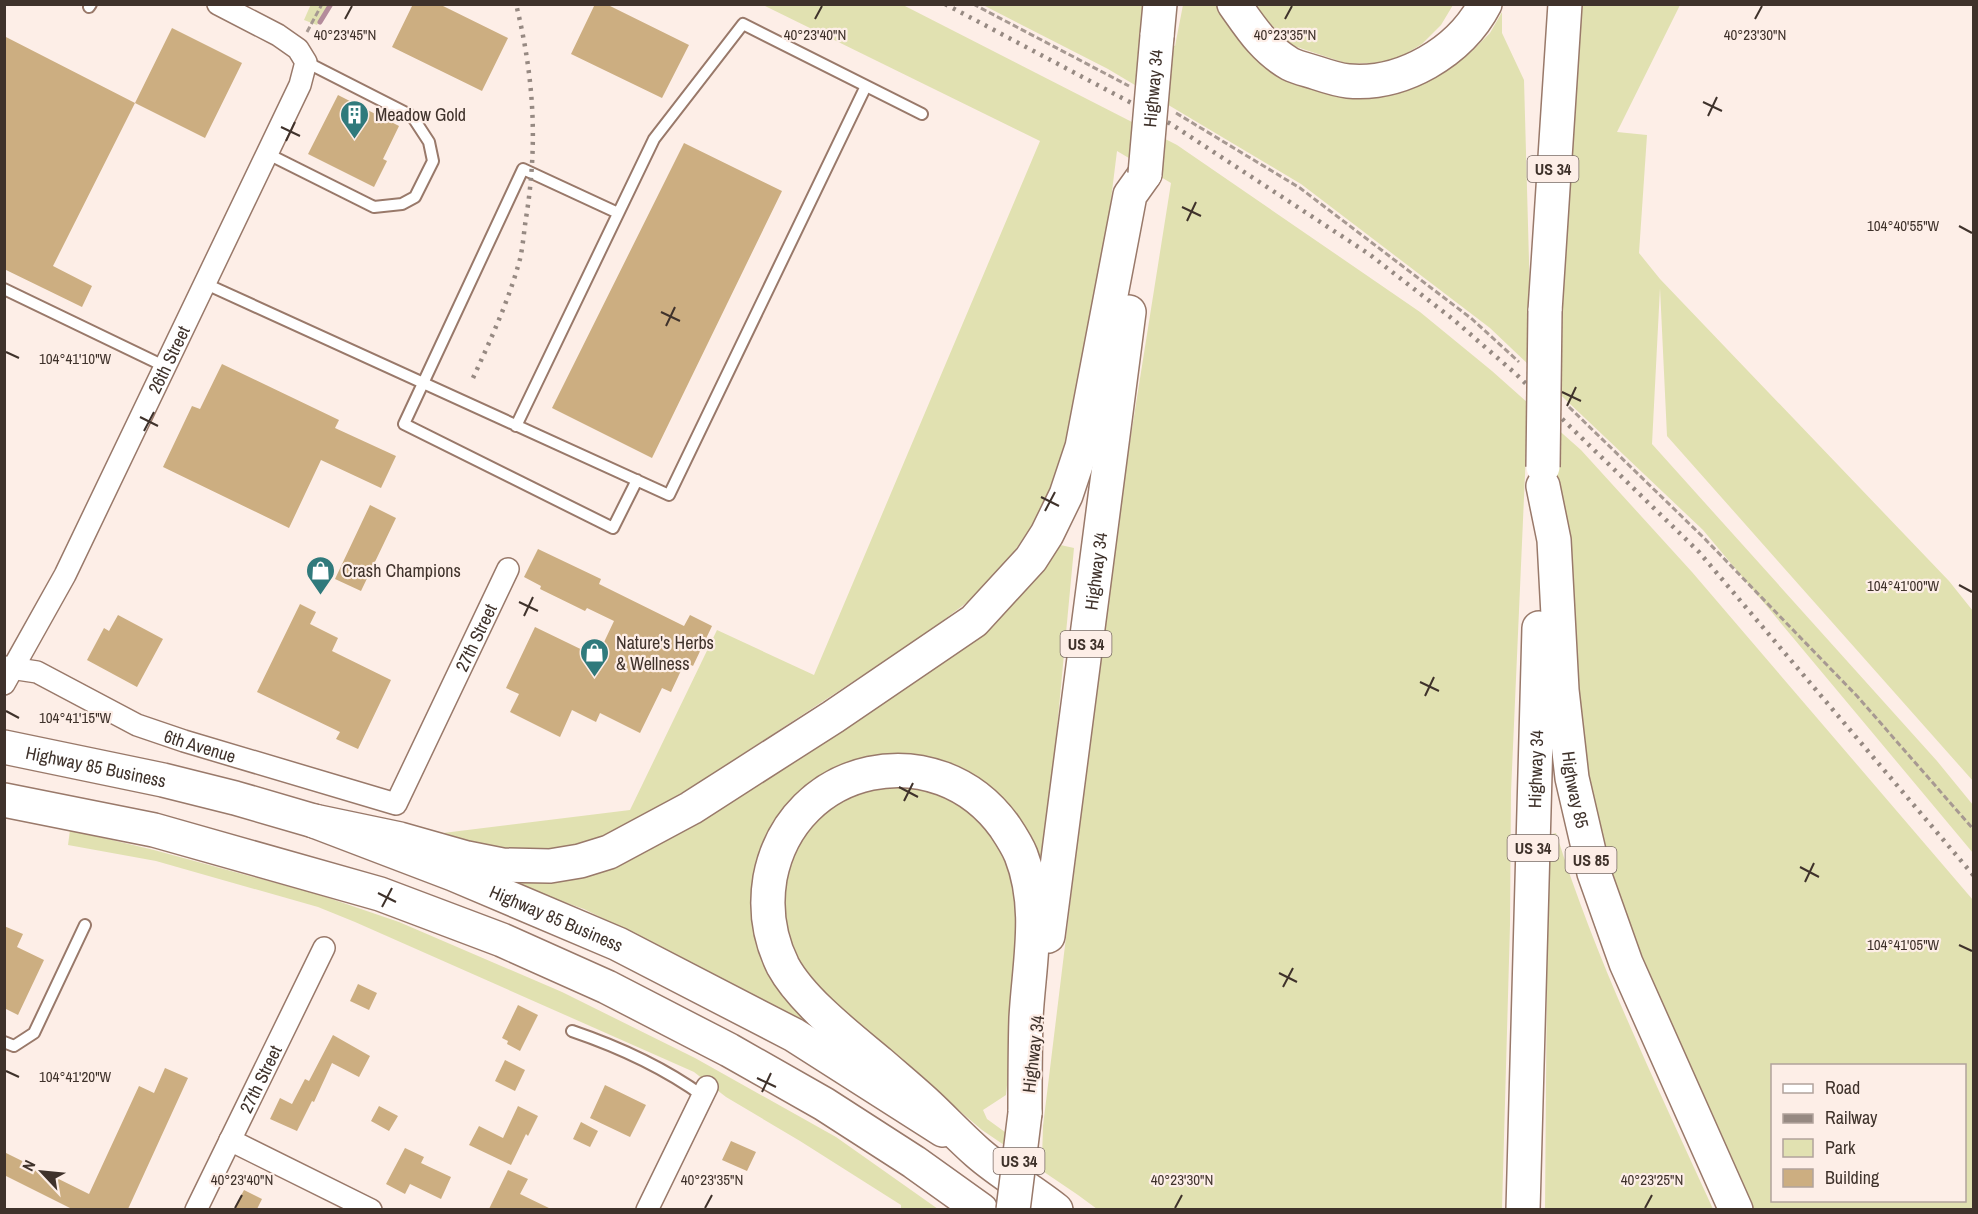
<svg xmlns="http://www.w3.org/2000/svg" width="1978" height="1214" font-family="'Archivo Narrow',sans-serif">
<rect width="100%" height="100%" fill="#fdeee7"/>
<path fill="#e1e1b1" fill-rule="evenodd" d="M311,4L329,5L317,25L304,20Z
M763,5H903L1177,145L1420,312L1492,371L1581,450L1692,572L1973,900V1209H1750L1629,925L1599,843L1588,797L1560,483L1526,452L1511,792L1510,925L1502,1209H1097L1078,1195L982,1130L928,1084L845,1021L800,971L784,933L781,894L802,830L858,790L911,785L959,800L989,819L1018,878L1025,915L1006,1095L983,1110L987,1119L1042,1159L1043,1126L1115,536L1171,183L1117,151L1101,280L1059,477L1028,532L991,584L924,635L636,824L571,852L527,858L382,823L384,818L443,833L630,810L717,630L814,675L1040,141ZM1772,1066H1964V1200H1772Z
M983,5H1143L1141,28L1175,46L1183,5H1219L1271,67L1443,70L1471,52L1490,33L1502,12V33L1524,80L1530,297L1561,326L1581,5H1680L1617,132L1647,135L1639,253L1660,279L1949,581L1973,611V781L1667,436L1660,288L1652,444L1937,761L1973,805V853L1703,530L1490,328L1301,184L1108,69Z
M1257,5H1453L1441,25L1422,44L1392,62L1348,64L1291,45L1261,14Z
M1056,544L1074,548L1045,856L1032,857L1022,828L1010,806L983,783L880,760L759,863L819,1028L816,1033L749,999L751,993L584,909L499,880L617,862L669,839L877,705Z
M70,830L154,850L320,895L399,922L562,992L695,1058L836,1137L938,1209H901V1205L800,1141L726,1097L694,1072L355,922L318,907L156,861L68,845Z
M1556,833C1597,963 1657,1086 1713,1209L1545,1210L1548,835Z"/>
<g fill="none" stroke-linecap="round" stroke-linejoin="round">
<path stroke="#b48b9b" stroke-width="5" d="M320,22L331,4"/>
</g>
<path fill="#ccae81" d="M413,4H439L508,38L482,91L392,47Z
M595,4H606L689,45L662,98L571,54Z
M172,28L242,63L205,138L135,103Z
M4,36L135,103L53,266L92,286L82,307L4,269Z
M338,95L399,126L383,159L387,161L374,187L308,154Z
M684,143L782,191L652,458L552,408Z
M222,364L339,420L335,428L396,456L381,488L321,460L289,528L163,467L192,406L200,409Z
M370,505L396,518L361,591L335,579Z
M538,549L601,579L599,584L684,626L690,615L712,626L693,666L685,662L671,692L662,688L640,733L600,713L596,722L572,710L560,737L510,712L519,694L506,688L535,627L597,657L614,621L587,608L585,611L540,589L541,586L524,577Z
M300,604L316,612L310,624L338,638L332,651L391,680L358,749L336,739L340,732L257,692Z
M118,615L163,639L137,687L87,660L104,628L109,631Z
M4,926L23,934L17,947L44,960L18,1015L4,1008Z
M358,984L377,993L369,1010L350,1001Z
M518,1005L538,1015L520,1051L507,1044L508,1041L502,1038Z
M333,1035L370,1056L359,1077L332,1063L314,1102L312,1101L297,1131L270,1119L280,1098L292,1104L305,1079L309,1081Z
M505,1060L525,1070L515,1091L495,1081Z
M165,1068L188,1078L128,1209H72L4,1175V1152L89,1194L139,1086L154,1093Z
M605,1085L646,1105L630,1137L590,1118Z
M379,1106L398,1116L389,1131L371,1121Z
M518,1106L538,1116L528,1136L526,1134L511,1165L469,1145L479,1126L503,1138Z
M581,1122L598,1131L590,1147L573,1139Z
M731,1141L756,1152L747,1171L722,1160Z
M405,1148L424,1157L421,1163L451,1177L441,1199L410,1184L405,1194L386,1184Z
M508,1170L528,1179L520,1194L551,1209H489Z
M244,1190L262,1199L257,1209H234Z"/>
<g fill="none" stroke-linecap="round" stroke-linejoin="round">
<defs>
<path id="lane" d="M89,7L91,4
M268,154L374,207L402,204L415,197L433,161L429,142L412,116L306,62
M618,213L523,169L404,424L613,528L637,480
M206,284L669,495L866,86
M4,289L166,367
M516,426L654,139L743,24L922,114
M572,1031C619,1047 663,1067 703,1096
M4,1042L14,1046L34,1033L85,925"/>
<g id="street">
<path id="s1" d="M4,667L37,672L137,725L184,741L396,804L508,569"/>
<path id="s2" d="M4,684L65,575L300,85L306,62L298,49L278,35L218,4"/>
<path d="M230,1140L371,1210"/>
<path id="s3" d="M196,1210L324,948"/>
<path d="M647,1210L707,1087"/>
</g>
<g id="primary">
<path id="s4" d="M4,747L163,780L235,798L314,821L453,874L618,944L794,1035L943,1130"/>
<path d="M4,800L154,830L380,894L502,940L607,987L729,1050L824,1104L914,1162L981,1210"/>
</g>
<g id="highway">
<path d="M1234,4C1251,28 1264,49 1290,64C1298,68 1308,70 1317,73C1326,76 1338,80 1348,81C1402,86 1460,52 1485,4"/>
<path d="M1157,36L1160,4"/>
<path d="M1545,311L1565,4"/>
<path id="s5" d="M1543,486L1554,540L1562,690L1572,778L1594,873L1626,963L1736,1210"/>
<path d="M314,821L400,839L467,858L502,865L550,866L580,861L609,852L691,808L833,717L974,621L1031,559L1047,534L1066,495L1082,447L1130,195L1145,174"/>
<path id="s6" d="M1048,936L1129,312"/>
<path d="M1025,1113C1025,1082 1025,1050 1026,1018C1029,963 1042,908 1021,855C1017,845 1011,836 1005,827C937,732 792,762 770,878C765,908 769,938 783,966C802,1001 849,1037 880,1063C896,1077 913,1091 928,1105C945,1121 961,1138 978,1153C1002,1174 1031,1190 1056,1210"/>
<path id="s7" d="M1523,1210L1539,628"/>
</g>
</defs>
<use href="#lane" stroke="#99796a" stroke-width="14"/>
<use href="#street" stroke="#99796a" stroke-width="24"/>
<use href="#primary" stroke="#99796a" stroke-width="36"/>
<use href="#highway" stroke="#99796a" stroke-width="36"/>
<path stroke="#a79992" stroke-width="3" stroke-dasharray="6 3" stroke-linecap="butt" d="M973,4L1129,86
M307,32L322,4
M1176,113L1300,188L1472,319L1519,362
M1569,407L1704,538L1857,696L1974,830"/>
<use href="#lane" stroke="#fff" stroke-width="10"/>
<use href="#street" stroke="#fff" stroke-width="21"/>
<use href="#primary" stroke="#fff" stroke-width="33"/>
<use href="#highway" stroke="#fff" stroke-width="33"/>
<path stroke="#968982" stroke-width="4.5" stroke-dasharray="3 6" stroke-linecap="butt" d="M945,4L1171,124L1369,254L1454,320L1516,374L1699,552L1974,876
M473,378C491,339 509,300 520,259C523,246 524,231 526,218C538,144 534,77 516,4"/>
<defs>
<g id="highway-bridge">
<path id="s8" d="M1145,174L1157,36"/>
<path d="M1543,467L1545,311"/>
<path d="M1013,1210L1025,1113"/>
</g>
</defs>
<use href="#highway-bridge" stroke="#99796a" stroke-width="36" stroke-linecap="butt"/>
<use href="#highway-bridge" stroke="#fff" stroke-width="33"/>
</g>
<path fill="none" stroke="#3f322b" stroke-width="2" d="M345,19L352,6M815,19L822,6M1285,19L1292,6M1755,19L1762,6M1703,102L1722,111M1708,116L1717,97M281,127L300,136M286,141L295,122M1182,207L1201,216M1187,221L1196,202M1959,226L1972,233M661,312L680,321M666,326L675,307M6,352L19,358M1562,392L1581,401M1567,406L1576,387M140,417L158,426M144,431L154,412M1041,497L1059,506M1045,511L1055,492M1959,585L1972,592M519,602L538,611M524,616L533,597M1420,682L1439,691M1425,696L1434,677M6,711L19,718M899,787L918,797M904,801L913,783M1800,867L1819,877M1805,882L1814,863M378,893L396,902M382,907L392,888M1959,945L1972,951M1279,973L1297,982M1283,987L1293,968M6,1071L19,1077M757,1078L776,1087M762,1092L771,1073M235,1208L242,1195M705,1208L712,1195M1175,1208L1182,1195M1645,1208L1652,1195"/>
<defs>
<symbol id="building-pin" viewBox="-11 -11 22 30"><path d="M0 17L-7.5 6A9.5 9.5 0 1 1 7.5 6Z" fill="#307a7c" stroke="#fdeee7"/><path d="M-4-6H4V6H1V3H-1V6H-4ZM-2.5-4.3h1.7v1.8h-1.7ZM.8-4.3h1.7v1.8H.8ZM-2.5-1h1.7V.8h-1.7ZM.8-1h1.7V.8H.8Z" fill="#fff"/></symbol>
<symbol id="shop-pin" viewBox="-11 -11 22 30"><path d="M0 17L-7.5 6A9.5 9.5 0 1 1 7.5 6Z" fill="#307a7c" stroke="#fdeee7"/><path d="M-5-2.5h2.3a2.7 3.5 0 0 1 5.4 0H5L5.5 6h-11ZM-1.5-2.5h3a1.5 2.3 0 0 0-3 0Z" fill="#fff"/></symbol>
</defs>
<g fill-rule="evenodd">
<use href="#building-pin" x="338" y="98" width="33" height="45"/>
<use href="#shop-pin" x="304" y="554" width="33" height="45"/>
<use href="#shop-pin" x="578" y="636" width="33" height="45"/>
</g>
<g text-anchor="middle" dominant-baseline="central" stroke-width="4.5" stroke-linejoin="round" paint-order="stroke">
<g fill="#fdeee7" stroke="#786a63" stroke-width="1.5">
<rect x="1527.5" y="156" width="51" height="26" rx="4.5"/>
<rect x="1060.5" y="631" width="51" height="26" rx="4.5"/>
<rect x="1507.5" y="835" width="51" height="26" rx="4.5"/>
<rect x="1565.5" y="847" width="51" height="26" rx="4.5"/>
<rect x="993.5" y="1148" width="51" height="26" rx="4.5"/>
</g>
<g font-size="16" font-weight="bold" fill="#3f322b">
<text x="1553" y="169">US 34</text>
<text x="1086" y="644">US 34</text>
<text x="1533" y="848">US 34</text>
<text x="1591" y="860">US 85</text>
<text x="1019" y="1161">US 34</text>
</g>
<g font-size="18" fill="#3f322b" stroke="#fdeee7">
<text stroke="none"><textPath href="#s8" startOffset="86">Highway 34</textPath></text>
<text stroke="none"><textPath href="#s2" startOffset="364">26th Street</textPath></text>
<text stroke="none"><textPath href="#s6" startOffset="368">Highway 34</textPath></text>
<text stroke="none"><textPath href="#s1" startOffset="602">27th Street</textPath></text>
<text stroke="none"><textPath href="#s1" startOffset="213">6th Avenue</textPath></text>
<text stroke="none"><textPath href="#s4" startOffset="94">Highway 85 Business</textPath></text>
<text stroke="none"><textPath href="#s7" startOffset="441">Highway 34</textPath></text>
<text stroke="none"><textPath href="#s5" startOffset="306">Highway 85</textPath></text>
<text stroke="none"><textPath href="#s4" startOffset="580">Highway 85 Business</textPath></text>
<text transform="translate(1033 1054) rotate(-83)">Highway 34</text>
<text stroke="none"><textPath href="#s3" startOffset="146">27th Street</textPath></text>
</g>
<g font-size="18" fill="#3f322b" stroke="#fdeee7" text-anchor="start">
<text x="375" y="114">Meadow Gold</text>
<text x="342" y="570">Crash Champions</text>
<text x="616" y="642">Nature's Herbs<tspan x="616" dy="21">&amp; Wellness</tspan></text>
</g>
</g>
<g font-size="15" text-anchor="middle" fill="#3f322b" stroke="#fdeee7" stroke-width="4.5" stroke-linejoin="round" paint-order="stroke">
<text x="345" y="40">40°23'45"N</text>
<text x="815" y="40">40°23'40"N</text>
<text x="1285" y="40">40°23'35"N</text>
<text x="1755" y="40">40°23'30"N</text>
<text x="1903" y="231">104°40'55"W</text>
<text x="75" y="364">104°41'10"W</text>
<text x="1903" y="591">104°41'00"W</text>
<text x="75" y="723">104°41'15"W</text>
<text x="1903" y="950">104°41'05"W</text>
<text x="75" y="1082">104°41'20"W</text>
<text x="242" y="1185">40°23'40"N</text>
<text x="712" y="1185">40°23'35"N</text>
<text x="1182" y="1185">40°23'30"N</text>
<text x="1652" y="1185">40°23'25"N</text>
</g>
<rect width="1978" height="1214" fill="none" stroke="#3f322b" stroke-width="12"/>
<rect x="1771" y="1064" width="195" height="138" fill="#fdeee7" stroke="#b1a39c" stroke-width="1.5"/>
<rect x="1783" y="1084" width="30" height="9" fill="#ffffff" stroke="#b1a39c" stroke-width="1.5"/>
<text x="1825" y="1094" font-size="18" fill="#3f322b">Road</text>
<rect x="1783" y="1114" width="30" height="9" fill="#968982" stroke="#b1a39c" stroke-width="1.5"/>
<text x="1825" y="1124" font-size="18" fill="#3f322b">Railway</text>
<rect x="1783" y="1139" width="30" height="18" fill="#e1e1b1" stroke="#b1a39c" stroke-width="1.5"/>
<text x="1825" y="1154" font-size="18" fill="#3f322b">Park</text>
<rect x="1783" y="1169" width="30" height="18" fill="#ccae81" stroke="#b1a39c" stroke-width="1.5"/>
<text x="1825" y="1184" font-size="18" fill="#3f322b">Building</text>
<g transform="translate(42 1172) rotate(296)" stroke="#fdeee7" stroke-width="4.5" paint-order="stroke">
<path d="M0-4.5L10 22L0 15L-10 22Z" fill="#3f322b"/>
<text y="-9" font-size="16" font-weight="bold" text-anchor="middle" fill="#3f322b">N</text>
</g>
</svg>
